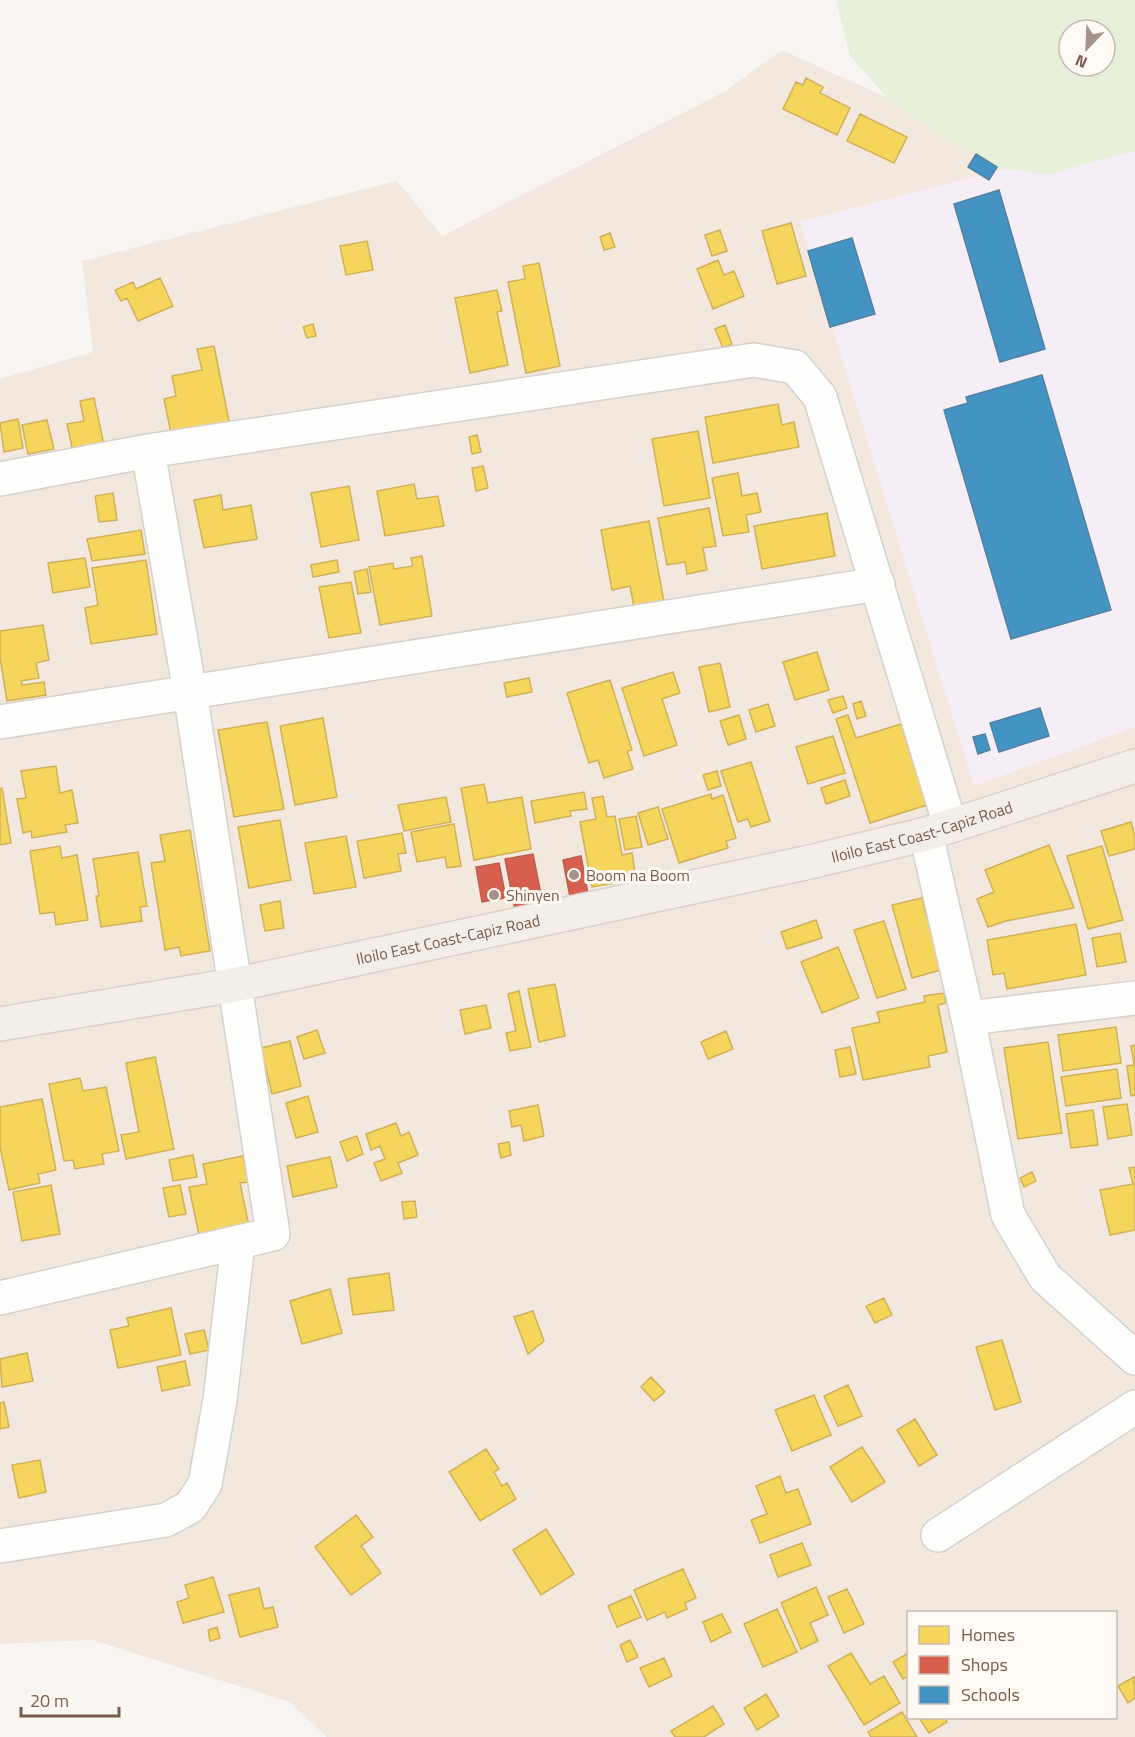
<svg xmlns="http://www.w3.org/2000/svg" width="1135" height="1737" font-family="'Titillium Web',sans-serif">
<rect width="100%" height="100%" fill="#f9f5f0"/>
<path fill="#f2e8de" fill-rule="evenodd" d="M782,50L910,108L1043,192L1135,168V1737H327L289,1702L92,1640L0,1644V379L93,352L82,261L397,181L442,236L724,92ZM908,1612H1116V1718H908Z"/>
<path fill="#f6eef6" d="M1135,135V727L974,786L800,222Z"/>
<path fill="#e7f0db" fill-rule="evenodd" d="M836,0H1135V151L1046,175L1003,168L934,131L891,102L850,56ZM1069,30H1105V66H1069Z"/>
<path fill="#f6d55c" stroke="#d1b158" stroke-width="1.5" d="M806,78L823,87L820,93L850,108L837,135L783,109L796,82L803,85Z
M860,114L907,137L894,163L847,141Z
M791,223L806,276L777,284L762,231Z
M720,230L727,251L712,256L705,235Z
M610,233L615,247L604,250L600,237Z
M367,241L373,270L346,275L340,246Z
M718,260L724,275L734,271L744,296L713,309L697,269Z
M539,263L560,366L526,373L508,282L525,279L523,266Z
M160,278L173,306L138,321L127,298L121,301L115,290L133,282L136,289Z
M497,290L502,311L497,312L508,365L470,373L455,298Z
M313,324L316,336L307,338L303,327Z
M725,325L732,344L723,348L715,329Z
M214,346L230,426L172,438L164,399L176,396L172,376L202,370L197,349Z
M94,398L105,450L74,456L67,424L84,421L80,401Z
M778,404L782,425L794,422L799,447L713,463L705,417Z
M18,419L23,448L4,452L0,423Z
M47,420L54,449L28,454L22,425Z
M698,431L710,498L664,506L652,439Z
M477,435L481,452L472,454L469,437Z
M483,466L488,488L476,491L472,468Z
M738,473L742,496L757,493L761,512L746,515L749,532L723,536L712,478Z
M414,484L417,499L438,496L444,526L385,536L377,491Z
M349,486L359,540L321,547L311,493Z
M113,493L117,520L99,522L95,496Z
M221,495L223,510L251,505L257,539L204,548L194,500Z
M709,508L716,546L703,548L707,570L687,574L685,562L667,565L658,518Z
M827,513L835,556L762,569L754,526Z
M649,521L664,602L634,607L630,586L612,590L601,530Z
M141,530L145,554L92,561L87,539Z
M422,556L432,616L380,625L369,567L393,563L394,569L413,566L411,558Z
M85,558L90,587L53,593L48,563Z
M146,560L157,634L91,644L85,608L98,605L92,568Z
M337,560L339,572L313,577L311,565Z
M367,569L371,592L358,594L354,572Z
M351,582L361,633L329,638L319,587Z
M43,625L49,660L36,663L39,678L21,681L22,685L44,682L46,695L7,701L0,657V631Z
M817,652L829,690L795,700L783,662Z
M720,663L730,707L709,712L699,667Z
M673,672L680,693L662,699L677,745L644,756L622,688Z
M529,678L532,692L507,697L504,683Z
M610,680L632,750L627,751L633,769L604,778L598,760L589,763L567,693Z
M843,696L847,708L833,713L828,700Z
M861,701L866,716L857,719L853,704Z
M768,704L775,726L756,732L749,710Z
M739,715L746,739L728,745L720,721Z
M848,715L856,738L901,724L927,805L870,823L836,719Z
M323,718L337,797L295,805L280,726Z
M267,722L284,809L234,817L218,730Z
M833,736L845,773L808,784L796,747Z
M751,762L770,821L751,827L748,819L738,822L721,771Z
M56,766L60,793L72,790L78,823L65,825L67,832L32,838L31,831L23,833L17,799L26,798L21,771Z
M717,771L721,786L708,790L703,775Z
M845,780L850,796L826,804L821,788Z
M484,784L488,803L522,797L531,849L474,860L461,788Z
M2,788L11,843L0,845V789Z
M584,792L587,809L570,811L571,816L535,823L531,801Z
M711,794L712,799L723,795L736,838L726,841L728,848L679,863L662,809Z
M603,796L607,817L615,816L622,855L632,853L635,873L626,874L627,881L592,887L580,822L596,819L592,798Z
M446,797L451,822L404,831L398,805Z
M658,807L668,839L648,845L638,813Z
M636,816L642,847L625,850L619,819Z
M280,820L291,880L249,888L238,827Z
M1131,822L1135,836V849L1109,856L1101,831Z
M454,824L461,866L447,868L445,857L417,862L411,832Z
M190,830L210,951L181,956L179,947L165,950L151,863L165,861L160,835Z
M402,833L406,853L398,854L401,871L364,878L357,841Z
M346,836L356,887L314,894L305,843Z
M1049,845L1074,908L1006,921L988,927L977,899L994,892L985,870Z
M60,846L62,858L77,855L88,920L56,925L54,912L40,914L30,851Z
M1102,846L1123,920L1088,929L1067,856Z
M138,852L147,906L140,907L142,921L101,927L96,896H99L93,859Z
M922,898L941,970L912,978L892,905Z
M280,901L284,928L265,931L260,905Z
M816,920L822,938L787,949L781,932Z
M884,921L906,989L877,998L854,930Z
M1076,924L1086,975L1007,989L1004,973L993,975L987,940Z
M1120,933L1126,962L1097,967L1092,938Z
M838,947L859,998L822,1013L801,962Z
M555,984L565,1036L539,1042L528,989Z
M519,991L531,1047L510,1051L506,1033L516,1031L508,994Z
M944,993L946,1003L938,1005L947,1052L928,1056L930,1067L863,1080L852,1028L880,1022L877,1012L925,1002L924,996Z
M486,1005L491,1028L465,1034L460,1010Z
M1116,1027L1121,1063L1063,1071L1058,1035Z
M317,1030L325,1053L304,1059L297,1037Z
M726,1031L733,1049L708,1059L701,1042Z
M290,1041L301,1086L272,1094L261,1048Z
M1048,1042L1062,1133L1018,1139L1004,1048Z
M1135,1045V1095L1131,1096L1127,1066L1134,1065L1131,1046Z
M850,1047L856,1074L840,1077L835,1050Z
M155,1057L174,1149L126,1159L121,1135L139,1132L126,1063Z
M1117,1069L1121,1098L1066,1106L1061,1077Z
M80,1078L83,1091L106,1087L119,1151L102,1154L104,1164L75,1169L73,1160L64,1161L49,1084Z
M308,1096L318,1132L296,1138L286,1103Z
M42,1099L56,1170L38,1174L40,1183L9,1190L0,1147V1107Z
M1127,1104L1132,1135L1108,1139L1103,1107Z
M538,1105L544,1136L524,1141L521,1125L512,1127L509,1111Z
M1093,1110L1098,1145L1071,1148L1066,1114Z
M396,1123L401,1136L409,1132L418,1155L398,1163L402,1173L381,1181L374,1163L385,1159L380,1146L371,1150L366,1134Z
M357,1136L363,1154L347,1161L340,1142Z
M509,1142L511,1155L501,1158L498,1144Z
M193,1155L197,1177L173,1181L169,1160Z
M243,1156L248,1182L240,1183L251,1236L201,1245L189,1187L207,1184L203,1164Z
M330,1157L337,1187L293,1197L287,1166Z
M1135,1167V1230L1110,1235L1100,1190L1133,1184L1129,1168Z
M1032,1172L1036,1181L1024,1187L1020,1178Z
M51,1185L60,1234L22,1241L13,1192Z
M180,1185L186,1214L169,1217L163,1188Z
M415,1201L417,1217L404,1219L402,1202Z
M389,1273L394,1310L353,1315L348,1279Z
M330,1289L342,1333L302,1344L290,1301Z
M884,1298L892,1315L875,1323L866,1306Z
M171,1308L181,1355L118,1368L110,1330L129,1326L127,1318Z
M533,1311L544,1341L528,1354L514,1317Z
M204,1330L209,1350L190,1354L185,1334Z
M1002,1340L1021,1402L995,1410L976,1347Z
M27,1353L33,1381L2,1387L0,1359Z
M185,1361L190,1385L162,1391L157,1367Z
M651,1377L665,1392L654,1401L641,1387Z
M848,1385L862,1416L838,1426L824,1396Z
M814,1395L831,1435L792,1451L775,1410Z
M4,1402L9,1427L0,1429V1403Z
M915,1419L937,1455L919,1466L897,1430Z
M862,1447L885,1482L852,1502L830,1467Z
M486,1449L499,1469L494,1472L502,1486L507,1483L516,1499L480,1521L449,1472Z
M40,1460L46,1492L19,1498L12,1465Z
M780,1476L786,1493L798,1489L811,1524L760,1543L751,1520L767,1514L756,1486Z
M356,1515L373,1537L361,1546L381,1573L351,1595L315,1547Z
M546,1529L574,1574L541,1595L513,1550Z
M802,1543L811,1565L778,1577L770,1555Z
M683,1569L696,1598L685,1603L687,1609L667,1618L665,1612L647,1620L634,1590Z
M213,1577L224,1612L183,1623L177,1602L189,1598L185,1585Z
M816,1587L828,1615L810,1623L818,1641L801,1649L781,1603Z
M259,1588L264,1609L273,1607L278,1627L240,1637L229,1595Z
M847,1589L864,1624L844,1633L828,1597Z
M631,1596L641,1617L617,1627L608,1606Z
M777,1609L797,1652L763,1667L744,1624Z
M722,1614L731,1632L711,1642L703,1622Z
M217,1627L220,1638L210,1641L208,1630Z
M630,1640L638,1657L627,1662L620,1645Z
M851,1653L870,1684L884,1676L900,1703L864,1725L828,1666Z
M908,1653V1676L903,1679L893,1662Z
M664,1658L672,1676L649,1687L640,1668Z
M1134,1677L1135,1698L1128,1703L1118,1686Z
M766,1694L779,1716L757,1730L744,1708Z
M713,1706L724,1724L704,1737H675L671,1731Z
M902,1712L917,1737H871L868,1732Z
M919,1718H945L947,1722L929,1733Z"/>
<path fill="#d6604d" stroke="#ba5f4d" stroke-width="1.5" d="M533,854L543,905L515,910L505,859Z
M581,856L588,894L570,897L563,860Z
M499,863L506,898L482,902L476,867Z"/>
<path fill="#4393c3" stroke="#5482a0" stroke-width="1.5" d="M976,154L997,167L989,180L968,167Z
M999,190L1045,349L1000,362L954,204Z
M852,238L875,314L830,327L808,251Z
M1042,375L1111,610L1011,639L944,410L968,403L966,397Z
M1040,708L1049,736L999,752L990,723Z
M985,734L990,750L978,754L973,737Z"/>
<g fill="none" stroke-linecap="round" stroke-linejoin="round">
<defs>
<path id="street" d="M0,479L148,451L754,360L795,367L820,397L950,825
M0,722L878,584
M926,834L968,1018L1008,1215L1045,1277L1135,1358
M968,1018L1135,998
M0,1298L273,1234L190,692L148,451
M938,1535L1135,1407
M0,1546L166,1520L190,1507L205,1484L220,1400L238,1243"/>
<g id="primary">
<path id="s1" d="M0,1024L234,985L810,862L926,834L1135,766"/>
</g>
</defs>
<use href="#street" stroke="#d7d1cb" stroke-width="36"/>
<use href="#primary" stroke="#dad1cc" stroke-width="36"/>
<use href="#street" stroke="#fefefd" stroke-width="33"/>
<use href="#primary" stroke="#f3eee8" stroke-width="33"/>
</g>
<g fill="#a69286" stroke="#fffaf3" stroke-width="2">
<circle cx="574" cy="875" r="6"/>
<circle cx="494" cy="895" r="6"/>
</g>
<g text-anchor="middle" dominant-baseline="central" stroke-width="6" stroke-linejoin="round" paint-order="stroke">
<g font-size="16" fill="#7a5c4d" stroke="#fffaf3">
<text stroke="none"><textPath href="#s1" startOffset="942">Iloilo East Coast-Capiz Road</textPath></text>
<text stroke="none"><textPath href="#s1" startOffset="456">Iloilo East Coast-Capiz Road</textPath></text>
</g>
<g font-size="16" fill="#7a5c4d" stroke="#fffaf3" text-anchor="start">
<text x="586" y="875">Boom na Boom</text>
<text x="506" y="895">Shinyen</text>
</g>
</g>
<rect x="907" y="1611" width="210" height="108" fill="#fffaf3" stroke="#cabbb1" stroke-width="1.5"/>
<rect x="919" y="1626" width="30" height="18" fill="#f6d55c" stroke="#cabbb1" stroke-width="1.5"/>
<text x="961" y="1641" font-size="18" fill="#7a5c4d">Homes</text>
<rect x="919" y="1656" width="30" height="18" fill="#d6604d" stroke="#cabbb1" stroke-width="1.5"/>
<text x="961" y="1671" font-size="18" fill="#7a5c4d">Shops</text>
<rect x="919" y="1686" width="30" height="18" fill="#4393c3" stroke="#cabbb1" stroke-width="1.5"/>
<text x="961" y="1701" font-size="18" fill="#7a5c4d">Schools</text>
<g transform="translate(1087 48) rotate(203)"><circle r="28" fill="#fffaf3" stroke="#cabbb1" stroke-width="1.5"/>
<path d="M0-4.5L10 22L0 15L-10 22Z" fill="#a69286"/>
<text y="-9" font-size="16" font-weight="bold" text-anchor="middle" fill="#7a5c4d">N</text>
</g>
<path d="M21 1707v9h98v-9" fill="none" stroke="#7a5c4d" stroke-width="3"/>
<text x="30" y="1707" font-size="18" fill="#7a5c4d" stroke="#fffaf3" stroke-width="4.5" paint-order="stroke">20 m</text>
</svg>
